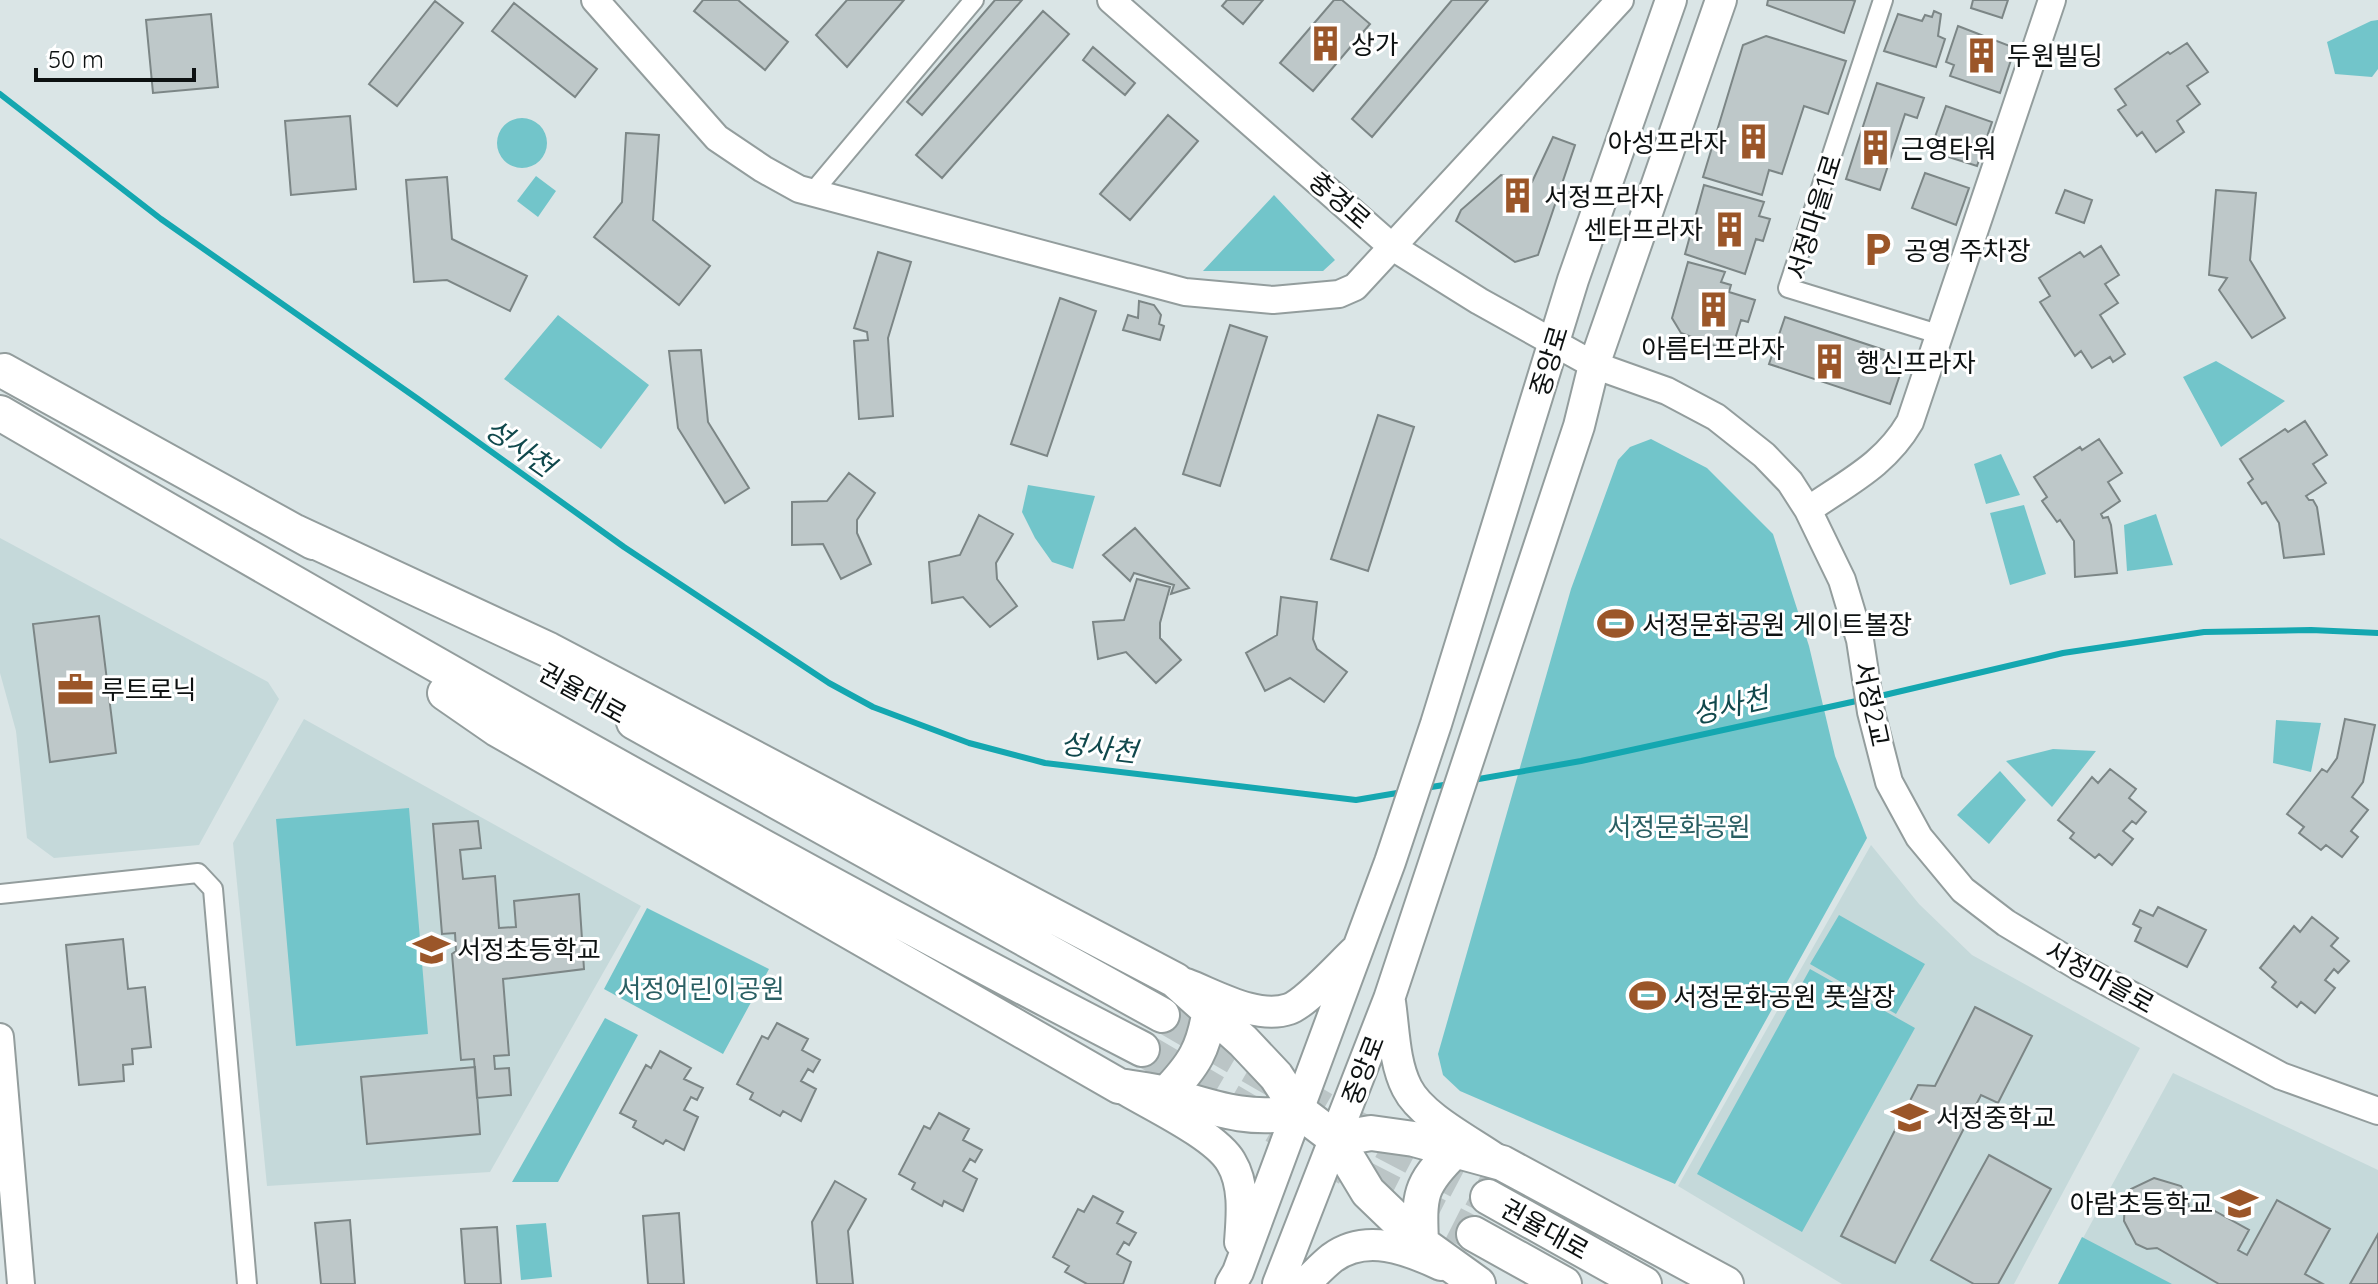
<svg xmlns="http://www.w3.org/2000/svg" width="2378" height="1284" font-family="Quicksand,'Noto Sans KR',sans-serif">
<rect width="100%" height="100%" fill="#dae5e6"/>
<path fill="#c5d9da" d="M0,538L268,682L279,699L199,845L54,858L27,838L16,731L0,673Z
M304,719L641,906L490,1172L267,1186L233,843Z
M1871,845L1919,904L1972,955L2140,1048L2014,1284H1842L1678,1186Z
M2173,1073L2378,1170V1284H2058Z"/>
<path fill="#72c5ca" d="M2378,20V69L2372,77L2335,74L2327,42L2371,21Z
M497 143a25 25 0 1 1 50 0a25 25 0 1 1-50 0Z
M536,176L556,191L538,217L517,201Z
M1274,195L1335,260L1323,271H1203Z
M558,315L649,385L601,449L504,379Z
M2216,361L2285,401L2221,447L2183,377Z
M1651,439L1707,468L1773,534L1809,646L1835,756L1867,838L1675,1184L1460,1091L1443,1075L1438,1054L1571,589L1618,460L1630,447Z
M2001,454L2020,495L1986,504L1974,464Z
M1028,485L1095,496L1073,569L1052,562L1035,538L1022,512Z
M2024,505L2046,574L2010,585L1990,513Z
M2156,514L2173,565L2127,571L2124,525Z
M2276,720L2321,723L2311,772L2273,763Z
M2053,749L2096,751L2052,807L2006,761Z
M2000,771L2026,800L1989,844L1957,815Z
M409,808L428,1034L296,1046L276,819Z
M647,908L769,969L723,1054L604,989Z
M1839,915L1925,964L1896,1014L1810,964Z
M1810,969L1915,1028L1802,1232L1697,1174Z
M605,1018L638,1035L558,1182H512Z
M546,1223L552,1277L521,1280L516,1225Z
M2082,1237L2172,1284H2058Z"/>
<g fill="none" stroke-linecap="round" stroke-linejoin="round">
<path stroke="#14a7b0" stroke-width="6" d="M0,94L161,219L418,399L624,547L829,683L873,707L969,743L1045,763L1356,800L1403,792
M1876,697L2063,653L2204,632L2311,630L2378,633
M1473,780L1581,761L1861,700
M1425,788L1450,784"/>
</g>
<path fill="#bec8c9" stroke="#7c8686" stroke-width="2" d="M703,0H738L788,42L765,70L694,11Z
M847,0H904L847,67L816,35Z
M995,0H1022L922,115L907,102Z
M1227,0H1263L1243,24L1222,6Z
M1334,0H1342L1370,24L1313,91L1280,63Z
M1452,0H1488L1372,137L1352,119Z
M1768,0H1852L1855,1L1844,33L1767,5Z
M1973,0H2008L2002,18L1971,8Z
M435,1L463,23L397,106L369,84Z
M514,3L597,69L575,97L492,31Z
M1043,11L1069,34L942,178L916,155Z
M1934,11L1941,14L1938,36L1945,39L1936,67L1884,51L1898,14L1922,21L1925,15L1932,17Z
M211,14L218,87L153,93L146,20Z
M1958,26L2015,48L2000,93L1950,76L1954,65L1946,62Z
M1766,36L1846,61L1828,114L1804,106L1782,174L1769,170L1762,195L1703,177L1743,45Z
M2187,43L2208,72L2187,86L2200,104L2177,121L2184,132L2156,152L2142,132L2137,136L2118,110L2126,105L2115,89L2168,52L2170,54Z
M1093,47L1135,83L1125,95L1083,60Z
M1877,83L1924,98L1917,118L1905,114L1880,190L1846,179Z
M1946,106L1992,122L1977,166L1930,151Z
M1168,115L1198,141L1130,220L1100,194Z
M350,116L356,189L291,195L285,121Z
M626,133L659,135L653,220L710,266L679,305L594,237L622,202Z
M1553,137L1575,145L1538,255L1515,262L1456,221L1461,210L1501,175L1532,182Z
M1925,173L1969,188L1956,225L1912,208Z
M447,177L452,239L527,276L510,311L447,280L414,282L406,180Z
M1704,185L1764,202L1759,216L1770,219L1763,241L1756,239L1745,274L1685,254Z
M2065,190L2092,200L2084,223L2056,213Z
M2216,190L2256,193L2250,260L2285,318L2252,338L2219,290L2227,278L2209,275Z
M2101,246L2119,275L2105,284L2118,303L2100,315L2125,354L2113,362L2110,357L2092,368L2081,351L2075,356L2040,302L2050,296L2039,278L2080,252L2084,257Z
M878,252L911,262L888,338L893,416L859,419L854,341L868,340L867,332L854,328Z
M1688,262L1725,272L1721,282L1731,285L1729,292L1755,300L1748,322L1741,320L1731,352L1681,333L1672,318Z
M1060,298L1096,311L1047,456L1011,444Z
M1139,301L1154,305L1161,315L1159,324L1164,326L1160,340L1123,330L1128,315L1138,318Z
M1785,317L1887,351L1884,360L1903,366L1890,404L1769,364Z
M1230,325L1267,337L1220,486L1183,474Z
M701,350L708,422L749,488L725,503L678,428L669,351Z
M1378,415L1414,427L1368,571L1331,559Z
M2305,421L2327,455L2313,464L2326,483L2306,496L2309,500H2313L2317,507L2324,554L2284,558L2279,523L2266,502L2262,504L2248,483L2253,479L2240,459L2285,429L2288,432Z
M2099,439L2122,473L2108,482L2120,501L2101,514L2103,518L2108,517L2111,525L2117,573L2075,577L2074,541L2060,520L2057,522L2042,501L2047,497L2034,477L2080,447L2082,450Z
M849,473L875,493L857,520V533L871,564L841,579L823,544L792,545V502L827,501Z
M979,515L1013,534L996,563L997,579L1017,606L990,627L963,597L932,603L929,562L960,555Z
M1135,528L1189,588L1171,594L1174,585L1134,573L1130,581L1103,555Z
M1137,579L1170,587L1160,623V638L1181,660L1156,683L1126,652L1098,659L1093,622L1124,620Z
M1281,597L1317,602L1313,639L1317,649L1347,672L1324,702L1290,678L1265,691L1246,653L1277,635Z
M99,616L116,753L50,762L33,624Z
M2345,719L2375,725L2363,782L2352,797L2368,810L2351,831L2358,837L2342,857L2326,845L2321,850L2299,833L2304,827L2287,814L2322,769L2327,772L2337,758Z
M2110,769L2136,789L2129,798L2146,812L2136,824L2132,821L2123,831L2133,839L2112,865L2099,854L2095,858L2070,838L2074,833L2058,820L2092,777L2098,783Z
M478,821L481,848L460,850L463,879L495,876L499,928L516,927L514,901L579,894L584,969L503,979L509,1055L494,1056L495,1069L509,1068L511,1095L477,1098L474,1059L461,1060L452,954L456,951L455,933L442,934L433,824Z
M2158,907L2206,930L2187,967L2135,941L2141,928L2133,924L2140,910L2153,916Z
M2312,917L2338,938L2331,946L2349,961L2338,973L2334,969L2325,980L2335,988L2315,1013L2301,1002L2297,1007L2272,987L2276,982L2260,968L2294,926L2300,932Z
M123,939L128,989L145,987L151,1047L132,1049L133,1064L123,1065L124,1081L79,1085L66,945Z
M1975,1007L2032,1036L1998,1103L1981,1095L1895,1263L1841,1236L1918,1085L1935,1086Z
M777,1023L808,1039L802,1050L820,1060L813,1072L808,1069L801,1081L816,1089L801,1121L783,1111L780,1116L750,1099L753,1093L737,1084L762,1036L768,1039Z
M660,1051L691,1068L684,1079L703,1088L697,1100L691,1097L684,1110L698,1117L684,1150L666,1140L663,1144L633,1127L636,1121L620,1113L646,1065L651,1068Z
M475,1067L480,1134L367,1144L361,1077Z
M939,1113L969,1129L963,1140L982,1150L975,1162L970,1159L963,1171L977,1179L963,1211L944,1201L942,1206L912,1189L915,1183L899,1174L924,1126L930,1129Z
M1989,1155L2051,1189L1998,1284H1974L1931,1260Z
M2154,1178L2181,1186L2187,1195L2189,1208L2199,1213L2204,1205L2249,1230L2238,1250L2247,1255L2277,1200L2330,1229L2305,1274L2323,1284H2219L2157,1248L2147,1249L2136,1244L2124,1221L2125,1199L2131,1189Z
M835,1181L866,1199L848,1231L853,1284H817L812,1222Z
M1093,1196L1123,1212L1117,1223L1136,1233L1129,1245L1124,1242L1117,1254L1131,1262L1123,1284H1087L1065,1272L1069,1266L1053,1257L1078,1209L1084,1212Z
M679,1213L684,1284H648L643,1216Z
M350,1220L355,1284H321L315,1223Z
M497,1227L501,1284H465L461,1229Z
M2378,1234V1284H2350Z"/>
<g fill="none" stroke-linecap="round" stroke-linejoin="round">
<path stroke="#bbc5c6" stroke-width="34" stroke-dasharray="34 17" stroke-linecap="butt" d="M1162,1015L1355,1127L1488,1197
M1142,1049L1356,1174L1474,1234"/>
<defs>
<path id="street" d="M1883,0L1788,288L1938,334
M812,193L974,0
M0,894L198,873L213,889L247,1284"/>
<path id="secondary" d="M595,0L717,138L763,169L799,189L1185,292L1273,300L1339,294L1355,287L1620,0
M1111,0L1391,246L1479,301L1594,365L1667,391L1716,417L1764,455L1790,482L1808,510L1842,580L1860,640L1871,712L1889,782L1919,837L1963,890L2006,923L2079,967L2281,1076L2378,1111
M1808,510C1848,482 1885,465 1910,422L2052,0
M0,1037L21,1284"/>
<path id="primary" d="M1186,984C1215,995 1257,1020 1289,1009C1306,1003 1340,965 1355,951
M1390,1002C1394,1029 1394,1063 1407,1088C1421,1116 1468,1140 1494,1158
M1128,1091C1155,1107 1216,1136 1231,1162C1245,1185 1242,1216 1240,1242
M1231,1284L1238,1272L1390,862L1436,724L1573,280L1671,0
M1278,1284L1389,999L1579,426L1594,365L1721,0
M1304,1284C1313,1276 1322,1266 1332,1258C1366,1233 1407,1249 1441,1265"/>
<path id="highway" d="M4,371L313,542
M0,413C376,632 755,849 1142,1049
M295,532L549,650L1175,980L1243,1041L1276,1076L1299,1111L1336,1139L1368,1192L1421,1243L1478,1284
M445,693L497,729L1119,1086C1136,1089 1153,1090 1169,1095C1213,1108 1254,1123 1299,1111
M634,722L1162,1015
M1166,1094C1194,1065 1204,1049 1210,1009
M1336,1139L1371,1133L1414,1139L1502,1163L1726,1284
M1488,1197L1644,1284
M1474,1234L1564,1284
M1421,1243C1419,1195 1419,1185 1454,1151"/>
</defs>
<use href="#street" stroke="#939d9d" stroke-width="22"/>
<use href="#secondary" stroke="#939d9d" stroke-width="30"/>
<use href="#primary" stroke="#939d9d" stroke-width="34"/>
<use href="#highway" stroke="#939d9d" stroke-width="38"/>
<use href="#street" stroke="#fff" stroke-width="18"/>
<use href="#secondary" stroke="#fff" stroke-width="26"/>
<use href="#primary" stroke="#fff" stroke-width="30"/>
<use href="#highway" stroke="#fff" stroke-width="34"/>
</g>
<defs>
<symbol id="building-bare" viewBox="-9 -9 18 18"><path d="M-4-6H4V6H1V3H-1V6H-4ZM-2.5-4.3h1.7v1.8h-1.7ZM.8-4.3h1.7v1.8H.8ZM-2.5-1h1.7V.8h-1.7ZM.8-1h1.7V.8H.8Z" fill="#9b5629" stroke="#fff" stroke-width="2.5" paint-order="stroke"/></symbol>
<symbol id="parking-bare" viewBox="-9 -9 18 18"><path d="M-3.5-5.5H1a3.5 3.5 0 0 1 0 7H-1V5.5H-3.5ZM-1-3.4V-.6H.8a1.4 1.4 0 0 0 0-2.8Z" fill="#9b5629" stroke="#fff" stroke-width="2.5" paint-order="stroke"/></symbol>
<symbol id="stadium-bare" viewBox="-9 -9 18 18"><path d="M0-5a6.5 5 0 1 0 0 10a6.5 5 0 1 0 0-10ZM-3.5-1.8h7v3.6h-7Z" fill="#9b5629" stroke="#fff" stroke-width="2.5" paint-order="stroke"/></symbol>
<symbol id="office-bare" viewBox="-9 -9 18 18"><path d="M-6-3h4V-5.5h4V-3h4V5H-6ZM-1-4.5V-3h2v-1.5ZM-6 0V1H6V0Z" fill="#9b5629" stroke="#fff" stroke-width="2.5" paint-order="stroke"/></symbol>
<symbol id="school-bare" viewBox="-9 -9 18 18"><path d="M0-5L7-2L0 1L-7-2ZM-4 1L0 2.5L4 1V4Q0 6-4 4Z" fill="#9b5629" stroke="#fff" stroke-width="2.5" paint-order="stroke"/></symbol>
</defs>
<g fill-rule="evenodd">
<use href="#building-bare" x="1300" y="18" width="51" height="51"/>
<use href="#building-bare" x="1956" y="30" width="51" height="51"/>
<use href="#building-bare" x="1728" y="116" width="51" height="51"/>
<use href="#building-bare" x="1850" y="122" width="51" height="51"/>
<use href="#building-bare" x="1492" y="170" width="51" height="51"/>
<use href="#building-bare" x="1704" y="204" width="51" height="51"/>
<use href="#parking-bare" x="1852" y="224" width="51" height="51"/>
<use href="#building-bare" x="1688" y="284" width="51" height="51"/>
<use href="#building-bare" x="1804" y="336" width="51" height="51"/>
<use href="#stadium-bare" x="1590" y="598" width="51" height="51"/>
<use href="#office-bare" x="50" y="664" width="51" height="51"/>
<use href="#school-bare" x="406" y="924" width="51" height="51"/>
<use href="#stadium-bare" x="1622" y="970" width="51" height="51"/>
<use href="#school-bare" x="1884" y="1092" width="51" height="51"/>
<use href="#school-bare" x="2214" y="1178" width="51" height="51"/>
</g>
<g text-anchor="middle" dominant-baseline="central" stroke-width="6" stroke-linejoin="round" paint-order="stroke">
<g font-size="26" fill="#0d1111" stroke="#fff" text-anchor="start">
<text x="1351" y="44">상가</text>
<text x="2007" y="55">두원빌딩</text>
<text x="1727" y="142" text-anchor="end">아성프라자</text>
<text x="1901" y="148">근영타워</text>
<text x="1544" y="196">서정프라자</text>
<text x="1703" y="229" text-anchor="end">센타프라자</text>
<text x="1904" y="250">공영 주차장</text>
<text x="1713" y="348" text-anchor="middle">아름터프라자</text>
<text x="1856" y="362">행신프라자</text>
<text x="1642" y="624">서정문화공원 게이트볼장</text>
<text x="101" y="689">루트로닉</text>
<text x="457" y="949">서정초등학교</text>
<text x="1673" y="996">서정문화공원 풋살장</text>
<text x="1936" y="1117">서정중학교</text>
<text x="2213" y="1203" text-anchor="end">아람초등학교</text>
</g>
<g font-size="26" fill="#0d1111" stroke="#fff">
<text transform="translate(1340 200) rotate(41)">충경로</text>
<text transform="translate(1814 217) rotate(-73)">서정마을1로</text>
<text transform="translate(1549 361) rotate(-73)">중앙로</text>
<text transform="translate(583 693) rotate(29)">권율대로</text>
<text transform="translate(1872 704) rotate(78)">서정2교</text>
<text transform="translate(2100 977) rotate(29)">서정마을로</text>
<text transform="translate(1363 1070) rotate(-69)">중앙로</text>
<text transform="translate(1545 1229) rotate(29)">권율대로</text>
</g>
<g font-size="26" fill="#2a5f63" stroke="#fff">
<text x="1679" y="826">서정문화공원</text>
<text x="701" y="988">서정어린이공원</text>
</g>
<g font-size="28" font-style="italic" fill="#10484c" stroke="#fff">
<text transform="translate(520 447) rotate(35)">성사천</text>
<text transform="translate(1730 705) rotate(-13)">성사천</text>
<text transform="translate(1099 747) rotate(7)">성사천</text>
</g>
</g>
<path d="M36 68v12h158v-12" fill="none" stroke="#0d1111" stroke-width="4"/>
<text x="48" y="68" font-size="24" fill="#0d1111" stroke="#ffffff" stroke-width="6" paint-order="stroke">50 m</text>
</svg>
